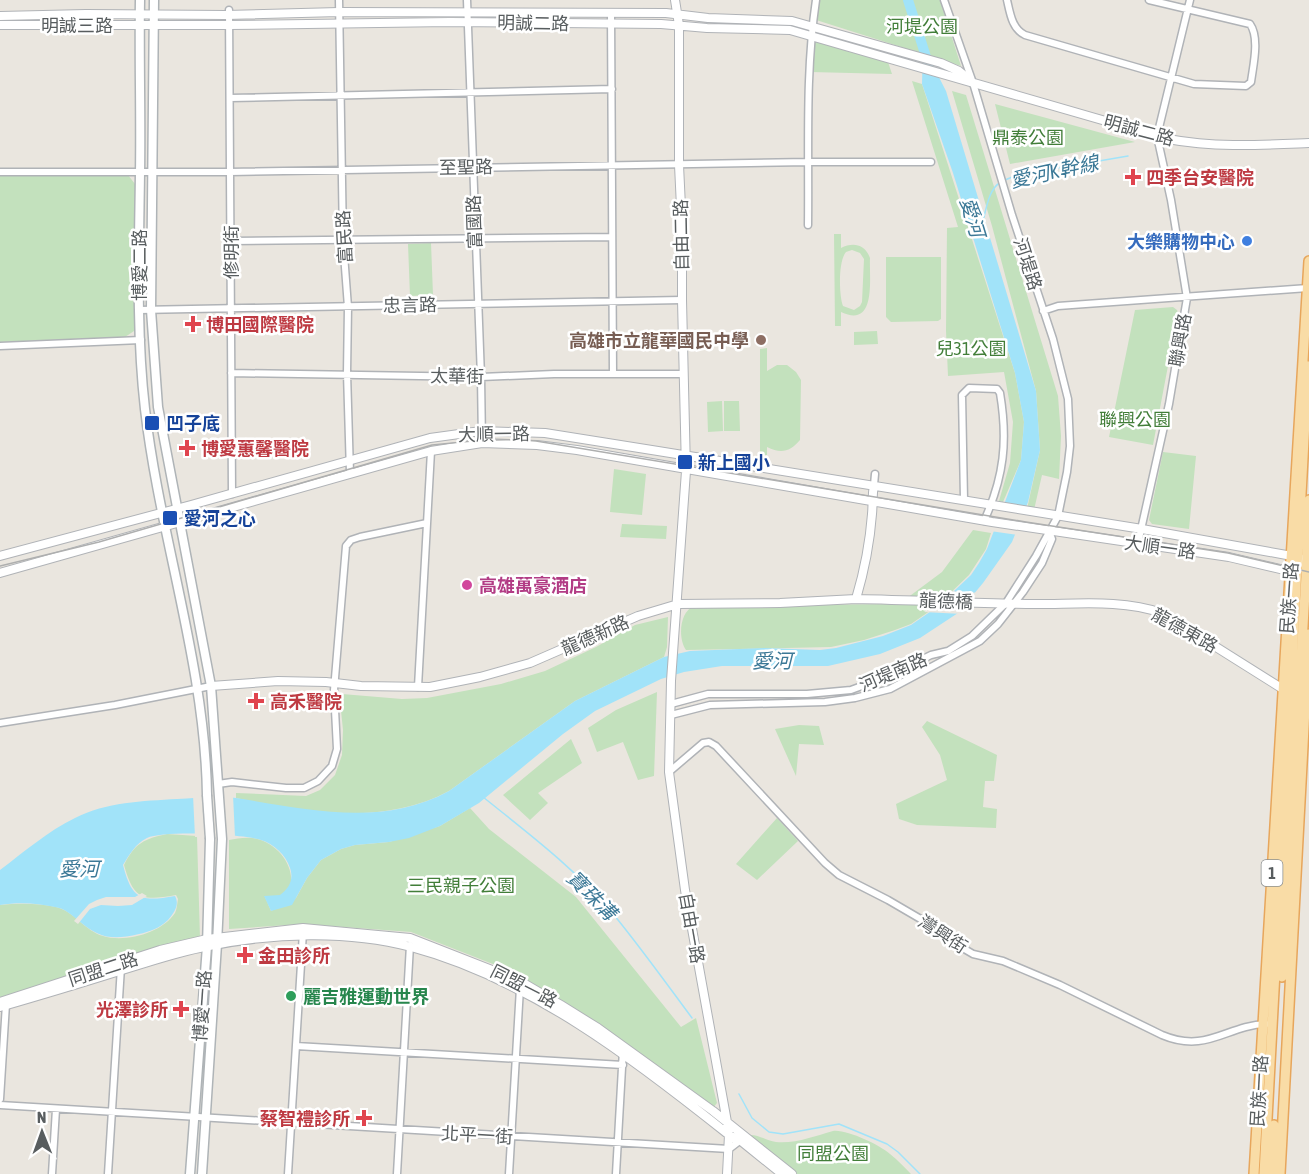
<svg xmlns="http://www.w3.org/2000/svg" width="1309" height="1174" font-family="'Asap Condensed','Noto Sans TC',sans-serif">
<rect width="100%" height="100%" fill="#eae6df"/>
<path fill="#c3e1bd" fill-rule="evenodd" d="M816,0H940L961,66L813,19Z
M812,40L888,62L892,74L810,72Z
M912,81L922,84L1015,373L1024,422L1021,460L1003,502L999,501L1010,463L1013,422L1004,372L948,376L946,331L947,228L958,227Z
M952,91L966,95L1058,396L1061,436L1059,479L1042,475L1034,510L1027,509L1040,450L1036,391L992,226Z
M995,104L1135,142L1010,164Z
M128,175L135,184L134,331L125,337L0,342V176Z
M834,234H841V248C853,242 865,244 870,258C869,278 877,329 841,312V326H835ZM852,250L860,253L864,259L862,302L860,306L854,310L843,306C839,296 838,261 846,252Z
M431,243L433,295L410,296L408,244Z
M941,257V319L938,321L891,322L886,317V257Z
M1173,307L1177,310L1178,313L1153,445L1109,437L1135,310Z
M877,331L878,344L854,345V332Z
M767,348V371L777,365H787L796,372L801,380L800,440C790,452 781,454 767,447V455H760V349Z
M722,401L723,431L708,432L707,402Z
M724,401H739L740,431H724Z
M1163,452L1196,456L1189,529L1152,524L1149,520Z
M614,469L646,474L642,515L610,512Z
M622,524L667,526L666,539L620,537Z
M973,530L991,533L986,549L969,575L937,606L911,624L895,630L864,640L831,647L686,650C678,639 679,612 694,606L899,604L942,572Z
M668,617L667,647L664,657L575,701L449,791C384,826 305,813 236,798V793L306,796L320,790L335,775L342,755L343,730L340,701L342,694L402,699L427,698L501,684L545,671L596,647L635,625Z
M657,692L654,776L638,780L623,742L597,752L588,728L616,710Z
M927,721L997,755L994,781H985L983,807L997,809L996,828L917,825L899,819L896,804L947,780L940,755L922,727Z
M799,725L819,726L824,745L799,744L796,776L775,729Z
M571,739L582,763L538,793L548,803L530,820L503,795Z
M470,808L489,829L576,897L681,1027L696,1018L717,1103L713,1108L575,1011L518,974L411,932L303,924L229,929V840C236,839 244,837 252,838C294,844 308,904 265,897L271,911L296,898L307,878L321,860L341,849L355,845L389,842L440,826Z
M777,818L798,841L757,880L736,864Z
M167,834L197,836L200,938L0,1001V905C18,903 38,903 56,907C74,911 85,931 103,936C125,943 162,933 175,913C177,909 177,904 178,899L176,895C142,901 134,900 124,865C135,843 144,839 167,834Z
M833,1131C846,1129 880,1145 890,1154C898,1160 904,1167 911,1174H797L749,1135C758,1134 767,1141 776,1142C795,1144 815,1136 833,1131Z"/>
<path fill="#a1e3f9" d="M923,46L946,91L1036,391L1040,450L1028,502L1012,542L983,583L958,613L920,638L880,654L828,666H722L684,672L661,679L595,711L563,734L479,803L440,826L409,838L389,842L355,845L341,849L321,860L307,878L292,905L271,911L265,898L264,896L280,895C289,888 294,880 290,868C286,855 274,844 261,840C243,834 164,830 147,838C136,843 129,855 123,865C132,900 141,902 175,896C180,905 174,913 168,920C160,928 149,932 139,934C113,940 100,939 79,921C72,915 64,908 55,907C37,903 18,902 0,905V870C24,852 48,831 75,818C106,802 143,801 177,799C196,798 216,795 236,798C308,809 381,828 449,791L575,701L664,657L690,651L764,648L820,650L836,648L883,636L911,625L937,607L971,575L979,563L987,549L1021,460L1024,422L1015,373L953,173L922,84Z"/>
<path fill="#eae6df" d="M1001,503L1029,508L1018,535L990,531Z
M949,591L980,593L962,614L924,612Z
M193,795H233L235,837H195Z
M142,893L147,896L132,905L118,906L101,905L90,909L78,924L74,921L89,904L97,900L106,897H135Z"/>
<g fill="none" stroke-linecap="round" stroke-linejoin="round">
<path stroke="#a1e3f9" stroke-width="1.5" d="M1005,180L1017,175L1128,156
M984,217C987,204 990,188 1001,182
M483,797C528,833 577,870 614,915C641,948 666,983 692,1018
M739,1094L752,1118L769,1132L783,1134L839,1124L887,1144L898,1152L920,1174"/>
<path stroke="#a1e3f9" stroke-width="10" d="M908,0L927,60"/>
<defs>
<path id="minor" d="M339,0L343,241L348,307L347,373L350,473
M467,0L481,377L482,443
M1007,0C1010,13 1012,29 1025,35L1194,84L1246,86L1251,82C1253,66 1260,38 1250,24L1149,0
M229,10L232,494
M611,13L613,374
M230,98L612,89
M0,172H230L809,162H931
M808,225C809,150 805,74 816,0
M231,241L612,237
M139,310L682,300
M1043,311L1058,306L1308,288
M0,346L141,340
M231,373L481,377L554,374H683
M874,485L875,474
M964,500L962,395L969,388L997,389L1000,393C1008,441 1004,477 984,521
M1138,543L1169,404L1187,298L1171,200L1157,136L1190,0
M418,687L431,451
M671,704L708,694H807L851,690L886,677L931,655L948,651L972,636L1006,603L1036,556L1058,516L1067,472L1070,446L1068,399L1053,339L1012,215L973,83L944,0
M671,715L710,705L825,702L855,698L890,689L980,641L998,624L1023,592L1042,563L1052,539L1049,531
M0,723L115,705L211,686
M669,772L703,743L709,742L716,746L825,863L839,875L888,900L948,935L961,947L973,954L1003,961L1060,985L1162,1035C1207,1054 1227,1025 1266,1024
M218,784L232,782L286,788H304L318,781L332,766L337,749L334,690L346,546L351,540L360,537L427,523
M296,1046L623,1065
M0,1099L6,1004
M0,1105L729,1149L742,1139
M52,1174L56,1109
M108,1174L121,967
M288,1174L303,932
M397,1174L410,945
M509,1174L520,988
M616,1174L623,1050"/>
<path id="tertiary" d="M675,0L679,25V165L682,228V300L686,471L671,681L669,772L685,890L727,1122L729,1135L727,1174
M0,16L86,14L226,15L339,12L666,13L708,18L792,21L941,63L959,71L969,79
M0,25H229L450,22L661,24L707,28L790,30L1168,139C1215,148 1262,145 1309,143
M0,556L191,505L430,438L481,431L545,433L658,451L1142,529L1292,556L1309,561
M0,573L431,451L482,443L537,445L577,450L992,522L1229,557L1293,572
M856,599C913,600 969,603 1026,604C1071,605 1119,598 1162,613L1286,691
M211,686L278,681L326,682L361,686L430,687L480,677L530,663L638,616L678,604L780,603L856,599C864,572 870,541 872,514C873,504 872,495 874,485
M0,1002L160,950L207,939L303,928L410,938L520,981L561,1005L598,1028L713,1111L792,1174
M0,1007C38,996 75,985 113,973C145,963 176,952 209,946C274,933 347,930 411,947C530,979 634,1059 729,1135L741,1141L782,1174"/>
<path id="secondary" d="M140,0C139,58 141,115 140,173C139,252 136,331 145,409C160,538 205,664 207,795
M154,0L151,310L158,407L211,686L222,839L217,944L202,1174
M190,1174L207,946L210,839"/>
<path id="primary" d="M1282,977L1306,576L1309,500
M1254,1174L1309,261
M1264,1174L1308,366
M1271,1174L1274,1125
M1280,1174L1309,634"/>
</defs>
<use href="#minor" stroke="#b0b3b7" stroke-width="9"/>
<use href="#tertiary" stroke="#b0b3b7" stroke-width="10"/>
<use href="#secondary" stroke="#afb4b7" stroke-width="11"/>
<use href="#primary" stroke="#e7a65c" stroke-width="12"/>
<use href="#minor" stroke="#fff" stroke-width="6"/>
<use href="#tertiary" stroke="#fff" stroke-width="8"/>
<use href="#secondary" stroke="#fff" stroke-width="8"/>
<use href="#primary" stroke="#f9dca6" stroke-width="9"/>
<path stroke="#aeafaf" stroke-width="1.5" d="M0,566L99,542L432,445C468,441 499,438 536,441L1026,522L1228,553L1309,572"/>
<defs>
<path id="secondary-bridge" d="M207,795L210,839"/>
</defs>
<use href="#secondary-bridge" stroke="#afb4b7" stroke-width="11" stroke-linecap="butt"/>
<use href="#secondary-bridge" stroke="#fff" stroke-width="8"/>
</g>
<g fill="#e0444e" stroke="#fff" stroke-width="2">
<path d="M1130 168h6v6h6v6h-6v6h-6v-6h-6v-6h6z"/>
<path d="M190 315h6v6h6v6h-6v6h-6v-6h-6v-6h6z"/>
<path d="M184 439h6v6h6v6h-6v6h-6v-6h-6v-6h6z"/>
<path d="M253 692h6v6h6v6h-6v6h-6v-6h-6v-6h6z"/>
<path d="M242 946h6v6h6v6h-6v6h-6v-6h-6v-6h6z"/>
<path d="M178 1000h6v6h6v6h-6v6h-6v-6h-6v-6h6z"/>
<path d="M361 1109h6v6h6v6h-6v6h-6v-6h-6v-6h6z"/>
</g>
<circle fill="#3f7fe0" stroke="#fff" stroke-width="2" cx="1247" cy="241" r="6"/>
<circle fill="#8d6e63" stroke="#fff" stroke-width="2" cx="761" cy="340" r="6"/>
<g fill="#1a4fb4" stroke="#fff" stroke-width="2">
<rect x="144" y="415" width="16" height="16" rx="3"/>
<rect x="677" y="454" width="16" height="16" rx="3"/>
<rect x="162" y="510" width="16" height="16" rx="3"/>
</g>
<circle fill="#d1479c" stroke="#fff" stroke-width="2" cx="467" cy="585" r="6"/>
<circle fill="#2e9e5b" stroke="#fff" stroke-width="2" cx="291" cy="996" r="6"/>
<g text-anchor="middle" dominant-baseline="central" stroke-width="5" stroke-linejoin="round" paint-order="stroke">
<rect fill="#fff" stroke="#8a8e8f" stroke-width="1.5" x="1261.5" y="860" width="21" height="26" rx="4.5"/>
<g font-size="16" font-weight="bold" fill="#585d5f">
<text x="1272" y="873">1</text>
</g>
<g font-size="18" fill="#585d5f" stroke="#fff">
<text transform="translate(533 23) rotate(1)">明誠二路</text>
<text x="77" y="25">明誠三路</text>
<text transform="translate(1139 130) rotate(15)">明誠二路</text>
<text transform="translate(466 167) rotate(-1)">至聖路</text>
<text transform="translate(474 222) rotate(-92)">富國路</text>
<text transform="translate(681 235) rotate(-91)">自由二路</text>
<text transform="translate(344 237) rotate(-93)">富民路</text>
<text transform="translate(231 252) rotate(-90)">修明街</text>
<text transform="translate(1028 264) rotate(72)">河堤路</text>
<text transform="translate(139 265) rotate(-90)">博愛二路</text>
<text transform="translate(410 305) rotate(-1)">忠言路</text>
<text transform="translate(1180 340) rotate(-80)">聯興路</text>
<text transform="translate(457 376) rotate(1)">太華街</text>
<text transform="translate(494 434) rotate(-1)">大順一路</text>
<text transform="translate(1160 547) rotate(8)">大順一路</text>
<text transform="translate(1289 598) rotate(-86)">民族一路</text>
<text transform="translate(946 601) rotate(2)">龍德橋</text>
<text transform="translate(1185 630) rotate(29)">龍德東路</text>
<text transform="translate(595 635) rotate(-24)">龍德新路</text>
<text transform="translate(893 672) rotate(-23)">河堤南路</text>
<text transform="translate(692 928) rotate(80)">自由一路</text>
<text transform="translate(943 934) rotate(33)">灣興街</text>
<text transform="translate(103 969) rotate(-18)">同盟二路</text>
<text transform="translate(524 986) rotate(27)">同盟一路</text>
<text transform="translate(202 1006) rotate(-86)">博愛一路</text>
<text transform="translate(1259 1091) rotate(-87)">民族一路</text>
<text transform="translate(477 1135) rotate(3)">北平一街</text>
</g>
<g font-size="18" fill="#427e39" stroke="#fff">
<text x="922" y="26">河堤公園</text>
<text x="1028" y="137">鼎泰公園</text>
<text x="971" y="348">兒31公園</text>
<text x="1135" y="419">聯興公園</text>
<text x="461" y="885">三民親子公園</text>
<text x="833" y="1153">同盟公園</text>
</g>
<g font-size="18" font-weight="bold" fill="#be3a42" stroke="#fff" text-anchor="start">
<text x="1146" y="177">四季台安醫院</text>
<text x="206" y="324">博田國際醫院</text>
<text x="201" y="448">博愛蕙馨醫院</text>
<text x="270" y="701">高禾醫院</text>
<text x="258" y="955">金田診所</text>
<text x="168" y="1009" text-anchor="end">光澤診所</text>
<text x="350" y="1118" text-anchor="end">蔡智禮診所</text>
</g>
<g font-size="18" font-weight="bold" fill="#366cbe" stroke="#fff" text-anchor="end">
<text x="1235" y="241">大樂購物中心</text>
</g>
<g font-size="18" font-weight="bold" fill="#785e54" stroke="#fff" text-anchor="end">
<text x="749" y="340">高雄市立龍華國民中學</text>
</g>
<g font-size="18" font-weight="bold" fill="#164399" stroke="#fff" text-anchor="start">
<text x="166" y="423">凹子底</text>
<text x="698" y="462">新上國小</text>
<text x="184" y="518">愛河之心</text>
</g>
<g font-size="18" font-weight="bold" fill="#b23c85" stroke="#fff" text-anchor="start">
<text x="479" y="585">高雄萬豪酒店</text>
</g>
<g font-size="18" font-weight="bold" fill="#27864d" stroke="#fff" text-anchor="start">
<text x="303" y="996">麗吉雅運動世界</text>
</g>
<g font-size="20" font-style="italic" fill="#3c7997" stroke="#fff">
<text transform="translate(1054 171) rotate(-12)">愛河K幹線</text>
<text transform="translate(973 217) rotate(73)">愛河</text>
<text x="772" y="660">愛河</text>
<text x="79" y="868">愛河</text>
<text transform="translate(592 895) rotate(45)">寶珠溝</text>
</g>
</g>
<g transform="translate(42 1132) rotate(359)" stroke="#ffffff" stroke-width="4.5" paint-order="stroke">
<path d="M0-4.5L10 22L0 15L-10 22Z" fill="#585d5f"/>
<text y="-9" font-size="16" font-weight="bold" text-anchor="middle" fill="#585d5f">N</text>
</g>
</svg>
